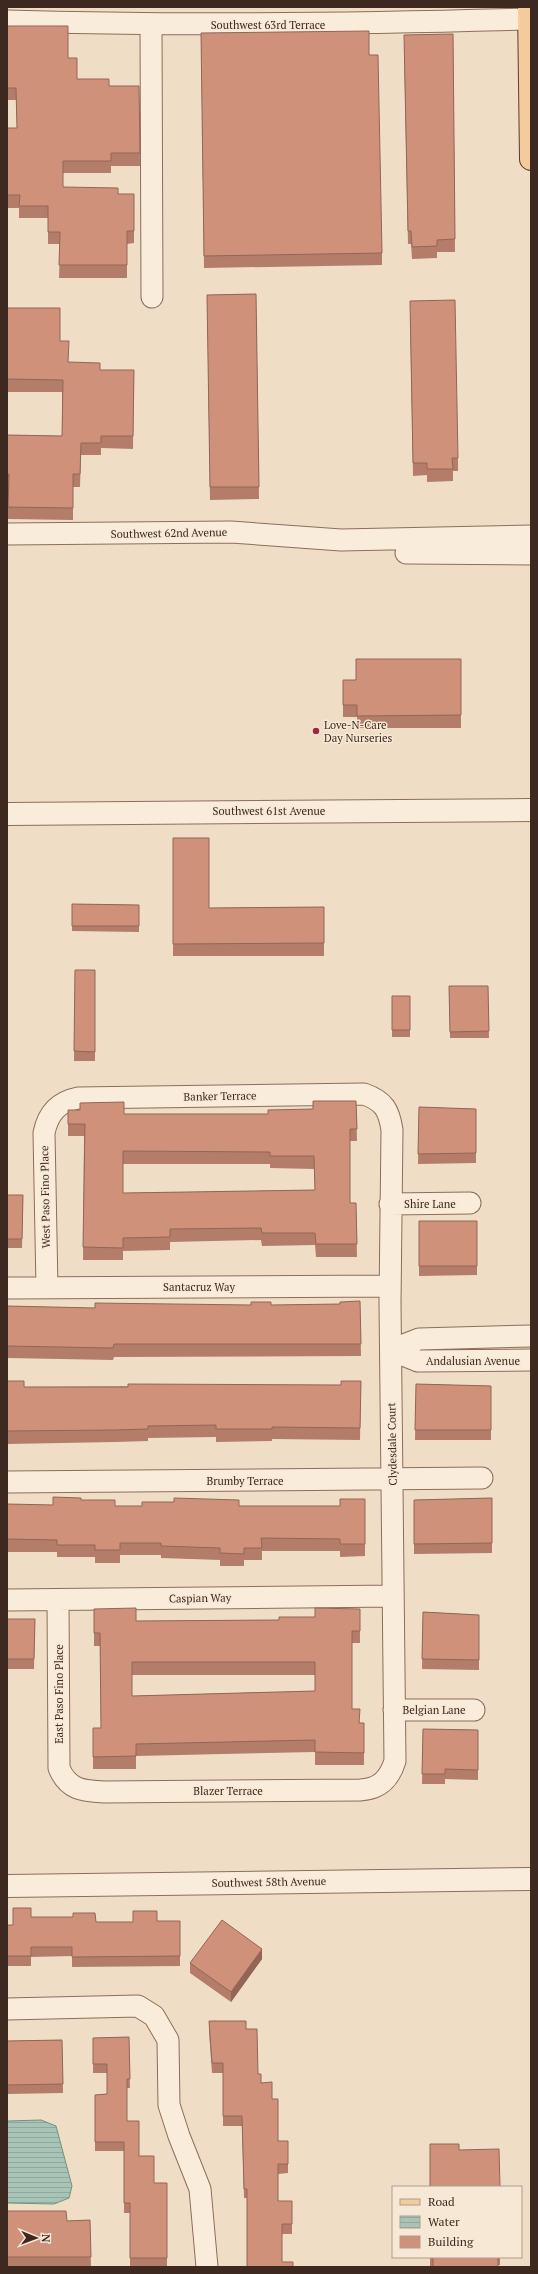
<svg xmlns="http://www.w3.org/2000/svg" width="538" height="2274" font-family="'PT Serif',serif">
<defs>
<pattern id="water-rules" width="6" height="5" patternUnits="userSpaceOnUse"><rect width="6" height="5" fill="#a8c4b7"/><path d="M0 2.5h6" fill="none" stroke="#92a89d"/></pattern>
</defs>
<rect width="100%" height="100%" fill="#f0ddc6"/>
<path fill="url(#water-rules)" stroke="#6e9384" d="M41,2120L56,2126L72,2186L69,2198L54,2204L7,2203V2121Z"/>
<g fill="none" stroke-linecap="round" stroke-linejoin="round">
<defs>
<path id="minor" d="M7,21C181,26 355,24 529,19
M151,25L152,297
M7,534L231,532L341,540L531,536
M406,553L531,554
M390,1204L470,1203
M7,1288L390,1286
M47,1288L44,1133C48,1113 58,1102 78,1098L364,1094C384,1101 389,1110 392,1130L390,1303L395,1761C389,1780 379,1789 360,1790L104,1792C83,1791 68,1790 59,1768L58,1600
M391,1350L419,1339L531,1336
M391,1350L418,1361L531,1360
M7,1482L482,1478
M7,1600L393,1596
M394,1710H474
M7,2009L138,2006L154,2016L168,2040L169,2105L179,2136L200,2189L207,2267"/>
<path id="tertiary" d="M7,814L531,810
M7,1886L531,1879"/>
<path id="primary" d="M529,7L531,159"/>
</defs>
<use href="#minor" stroke="#8d6d5b" stroke-width="23"/>
<use href="#tertiary" stroke="#8d6d5b" stroke-width="24"/>
<use href="#primary" stroke="#5b3c2f" stroke-width="24"/>
<use href="#minor" stroke="#faecda" stroke-width="21"/>
<use href="#tertiary" stroke="#faecda" stroke-width="22"/>
<use href="#primary" stroke="#f4cb9d" stroke-width="22"/>
</g>
<path fill="#b37d6a" fill-rule="evenodd" d="M7,26L68,58L77,79L109,86H139L140,166H111V173H63V187L118,194H134V243L127,244V278H59L60,244H48V218H19V208H7V128H17L16,100H7Z
M201,33L369,55L382,253V265L204,268Z
M453,34L455,252H437V258L412,259L411,244H408L404,47Z
M256,294L259,499L210,500L207,295Z
M7,308L60,341L68,362L100,370H134L133,449L101,448V455H81L80,487H73V520L8,519V486H7V435L62,436V392H7Z
M410,313L458,458V471H453V481L427,482V475L413,476Z
M461,659V728H357V717H343V680H356Z
M173,838L209,908L324,907V956H173Z
M72,904L139,905V932L72,931Z
M75,970H95V1061H74Z
M449,986H488L489,1038H450Z
M392,996H410V1037H392Z
M356,1101L357,1141H350V1203H356L357,1257H316L315,1245L262,1246L261,1240L170,1242V1250L123,1251V1260H83L84,1136H68V1110L124,1114H268L313,1109ZM123,1164H270V1168L314,1169L315,1190L123,1193Z
M419,1107L476,1109V1163L418,1164Z
M7,1195H23L22,1248H7Z
M419,1221H477V1275L419,1276Z
M360,1301L361,1356L114,1357L113,1360L7,1358V1306L95,1308L340,1304Z
M7,1381L24,1387L341,1385L361,1381L360,1440L272,1439V1441L216,1442V1437L148,1438V1441L115,1442L7,1444Z
M416,1384L491,1386V1440H415Z
M492,1498V1553L414,1554V1500Z
M365,1499V1556L340,1557V1551H262V1560H244V1566H220V1560L161,1558V1555H120V1563H95V1557H57V1552H7V1504L53,1505L81,1500L115,1506H340Z
M94,1609L136,1621L279,1620L315,1617L360,1609V1643H352V1709L360,1723H364V1765H315V1752L136,1756V1769H93V1728H101L100,1646H94ZM132,1675H315V1691L132,1696Z
M423,1612L479,1615V1670L422,1669Z
M7,1619H35L34,1669H7Z
M423,1729L478,1730V1780L445,1779V1784H422Z
M31,1917L96,1922H133L157,1921H180V1966L72,1967V1956L31,1957V1966H7V1925H13Z
M262,1959L231,2002L190,1973V1963Z
M209,2021L246,2029L258,2074L261,2083L272,2099L278,2141H288V2173L278,2174V2201H292V2234H282L247,2267V2198H244L242,2126H223V2073H212L209,2031Z
M129,2037L130,2088H127V2121L139,2156L154,2183H167V2267H130V2213H124V2151H95V2095L107,2094V2073H93V2038Z
M62,2040L63,2093L7,2094V2041Z
M7,2211L67,2221L90,2220L91,2267H7Z
M430,2257H500V2265H498V2267H430Z"/>
<path fill="#926656" d="M262,1949V1959L231,2002V1992Z"/>
<path fill="#d0917b" stroke="#926656" fill-rule="evenodd" d="M7,26H68V58H77V79H109V86H139L140,153H111V161H63V187L118,188V194H134V231H127V265H59L60,232H48V206H19L20,195H7V128H17L16,88H7Z
M369,31V55H378L382,253L204,256L201,33Z
M453,34L455,239L437,240V246L412,247L411,231H408L404,35Z
M256,294L259,487H210L207,295Z
M455,300L458,458H452L453,469H427V463H413L410,301Z
M7,308H60V341H69L68,362L100,363V370H134L133,436H101V443H81L80,474H73V508L8,507L9,474H7V435L62,436L63,380L7,379Z
M356,659H461V715L357,716V705H343V680H356Z
M173,838H209V908L324,907V943L173,944Z
M72,904L139,905V926H72Z
M75,970H95V1052L74,1051Z
M449,986H488L489,1031L450,1032Z
M392,996H410V1030H392Z
M313,1101H356L357,1129H350V1203H356L357,1244H316L315,1233H262L261,1228L170,1229V1237L123,1238V1248L83,1247L85,1124H68V1110H80V1103L124,1102V1114H268V1110L313,1109ZM123,1151L270,1152V1156H314L315,1190L123,1193Z
M419,1107L476,1109V1153L418,1154Z
M7,1195H23L22,1239H7Z
M419,1221H477V1266H419Z
M360,1301L361,1344H114L113,1348L7,1346V1306L95,1308V1303L251,1305V1302H271V1305L340,1304V1302Z
M7,1381H24V1387H128V1384L341,1385V1381H361L360,1428L272,1427V1429H216V1425L148,1426V1429L115,1430L7,1431Z
M416,1384L491,1386V1430H415Z
M53,1497L81,1498V1500H115V1506H142V1502H174V1498L239,1500V1506H340V1499H365V1544H340V1539L261,1538L262,1548H244V1554L220,1553V1548L161,1546V1543H120V1550H95V1545H57V1540L7,1539V1504L53,1505Z
M492,1498V1543L414,1544V1500Z
M136,1608V1621L279,1620V1617H315V1608L360,1609V1631H352V1709H360L359,1723H364V1753L315,1752V1740L136,1744V1756L93,1757V1728H101L100,1633H94V1609ZM132,1662H315V1691L132,1696Z
M423,1612L479,1615V1660L422,1659Z
M7,1619H35L34,1659H7Z
M423,1729L478,1730V1770L445,1769V1774H422Z
M13,1908H31V1917H73V1913H95L96,1922H133V1911H157V1921H180V1956L72,1957V1947H31V1956H7V1925H13Z
M222,1920L262,1949L231,1992L190,1963Z
M209,2021H246V2029H257L258,2074H261V2083L272,2082V2099H278V2141H288V2164H278V2201H292V2224H282V2262H293V2267H247V2189H244L242,2116H223V2063H212Z
M129,2037L130,2079H127V2121H139V2156H154V2183H167V2258H130V2203H124V2142H95V2095L107,2094V2064H93V2038Z
M62,2040L63,2084L7,2085V2041Z
M430,2144H459V2150L499,2149L500,2187H430Z
M7,2211H66L67,2221L90,2220L91,2257H7Z
M430,2257H498V2267H433V2257Z"/>
<circle fill="#9f283c" stroke="#f7e8d6" stroke-width="1.5" cx="316" cy="731" r="4"/>
<g text-anchor="middle" dominant-baseline="central" stroke-width="3" stroke-linejoin="round" paint-order="stroke">
<g font-size="11" fill="#3d291f" stroke="#f7e8d6">
<text x="268" y="25">Southwest 63rd Terrace</text>
<text transform="translate(169 533) rotate(-1)">Southwest 62nd Avenue</text>
<text x="269" y="811">Southwest 61st Avenue</text>
<text transform="translate(220 1096) rotate(-1)">Banker Terrace</text>
<text transform="translate(45 1197) rotate(-91)">West Paso Fino Place</text>
<text x="430" y="1204">Shire Lane</text>
<text x="199" y="1287">Santacruz Way</text>
<text x="473" y="1361">Andalusian Avenue</text>
<text transform="translate(392 1444) rotate(-91)">Clydesdale Court</text>
<text x="245" y="1481">Brumby Terrace</text>
<text transform="translate(200 1598) rotate(-1)">Caspian Way</text>
<text transform="translate(59 1694) rotate(-90)">East Paso Fino Place</text>
<text x="434" y="1710">Belgian Lane</text>
<text x="228" y="1791">Blazer Terrace</text>
<text transform="translate(269 1882) rotate(-1)">Southwest 58th Avenue</text>
</g>
<g font-size="11" fill="#3d291f" stroke="#f7e8d6" text-anchor="start">
<text x="324" y="725">Love-N-Care<tspan x="324" dy="13">Day Nurseries</tspan></text>
</g>
</g>
<rect width="538" height="2274" fill="none" stroke="#3d291f" stroke-width="16"/>
<rect x="392" y="2186" width="130" height="72" fill="#f7e8d6" stroke="#ad9c8d"/>
<rect x="400" y="2199" width="20" height="6" fill="#f4cb9d" stroke="#ad9c8d"/>
<text x="428" y="2206" font-size="12" fill="#3d291f">Road</text>
<rect x="400" y="2216" width="20" height="12" fill="url(#water-rules)" stroke="#ad9c8d"/>
<text x="428" y="2226" font-size="12" fill="#3d291f">Water</text>
<rect x="400" y="2236" width="20" height="12" fill="#d0917b" stroke="#ad9c8d"/>
<text x="428" y="2246" font-size="12" fill="#3d291f">Building</text>
<g transform="translate(36 2238) rotate(91)" stroke="#f7e8d6" stroke-width="3" paint-order="stroke">
<path d="M0-3L7 15L0 10L-7 15Z" fill="#3d291f"/>
<text y="-6" font-size="11" font-weight="bold" text-anchor="middle" fill="#3d291f">N</text>
</g>
</svg>
